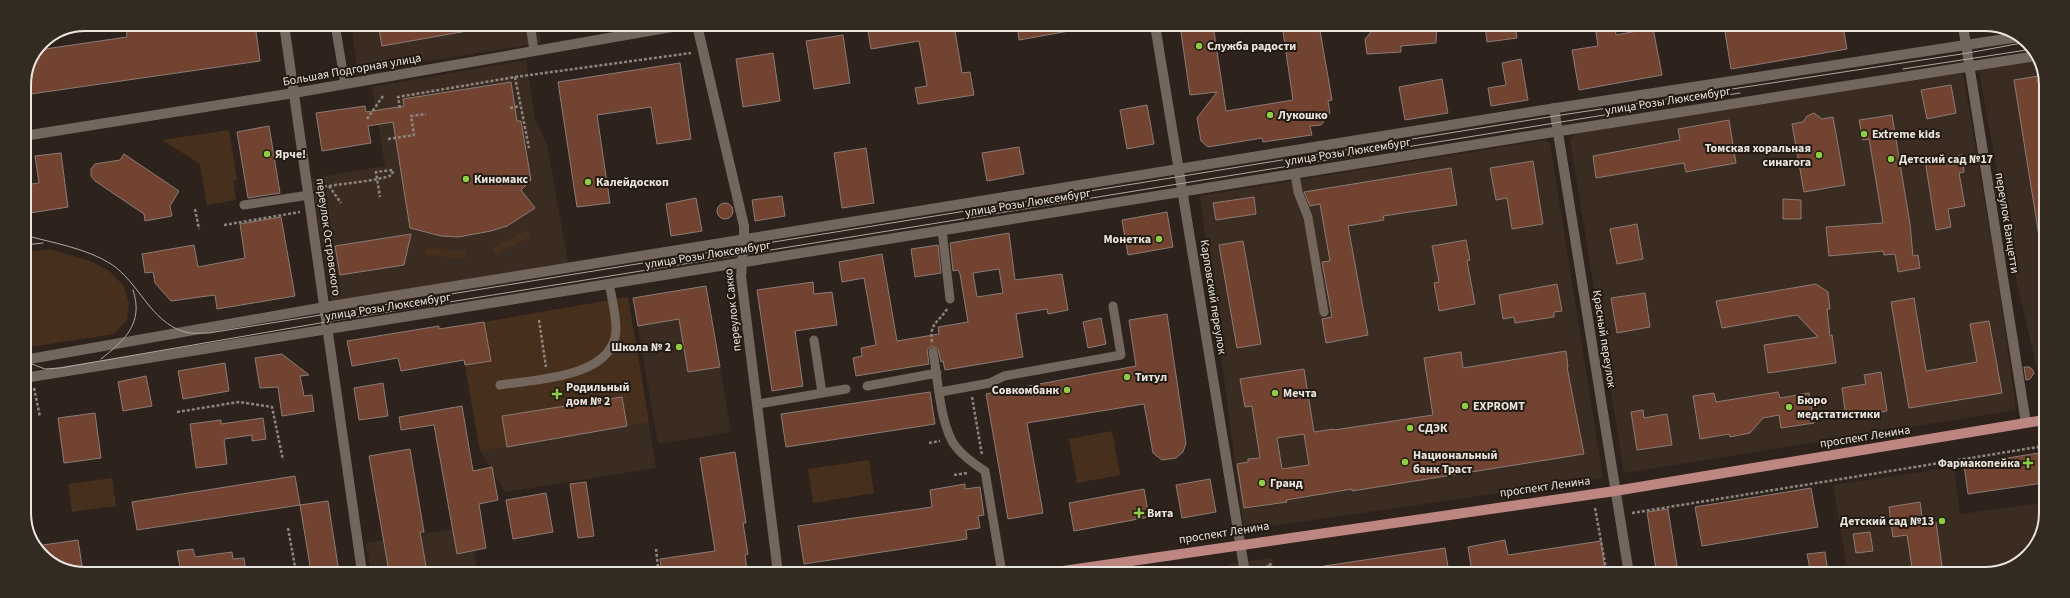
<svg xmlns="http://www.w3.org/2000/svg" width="2070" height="598" font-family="'Source Sans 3',sans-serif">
<rect width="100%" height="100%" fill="#2d231c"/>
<path fill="#3b2c21" d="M351,24H538L541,43L358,72Z
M526,60L535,119L547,144L568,262L331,302L311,178L385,166L372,87Z
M2038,61L2046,80L2045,402L2017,284L1979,71Z
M1963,73L1999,286L2016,410L1624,473L1570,140L1575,134Z
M1545,140L1550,143L1603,478L1244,530L1200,196Z
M706,286L731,432L658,444L633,298Z
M628,297L656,468L505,492L480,451L465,365L491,361L484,322Z
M1954,467L1960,514L2044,503V529L2022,561L1986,574H1848L1833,485Z
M470,526L477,572H371L366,543Z
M1272,558L1274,573H1230L1228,564Z"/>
<path fill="#462f1c" d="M229,130L237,180L233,181L236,200L207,205L200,164L162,140Z
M528,230L531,237L495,254L492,248Z
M426,248L466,251V259L426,255Z
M50,249L90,261L108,270L124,286L129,303L127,320L114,334L24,348V252Z
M628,297L649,422L480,451L465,365L491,361L484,322Z
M1112,431L1120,475L1077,483L1069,439Z
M869,460L874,493L813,503L808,469Z
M112,478L116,506L72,512L68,484Z"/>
<path fill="#734332" stroke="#8a7b76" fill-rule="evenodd" d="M126,24H255L260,61L24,95V84L38,50L127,37Z
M378,24H467V31L382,46Z
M867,25H954L962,73L970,72L974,95L918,104L915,88L927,86L919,41L871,49Z
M1017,25H1068L1069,31L1019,40Z
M1180,25H1213L1226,111L1293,100L1282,25H1319L1332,100L1328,101L1330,113L1321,125L1310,126L1312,135L1263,142L1262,138L1208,147L1201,141L1197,118L1217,92L1190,95Z
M1377,25H1437L1436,43L1401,46V52L1367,54L1365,39Z
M1485,25L1515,26L1517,38L1487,42Z
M1595,26H1615L1616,35L1653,28L1662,75L1579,90L1572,50L1598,46Z
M1724,26H1843L1847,49L1731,69Z
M843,35L850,83L814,89L806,41Z
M773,53L780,101L743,107L736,59Z
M1521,59L1528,100L1491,106L1488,88L1506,85L1502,63Z
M680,63L691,139L657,144L651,107L597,115L610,203L577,207L558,82Z
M2044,75L2046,80L2045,236H2039L2014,80Z
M1442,79L1448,113L1405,120L1399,87Z
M511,82L517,121H521L531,180L521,190L535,208L507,226L491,231L458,237L441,236L410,228L393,122L368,126L371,143L322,151L316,113L365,106L366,112L404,106L403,99Z
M1951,85L1956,113L1927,119L1921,90Z
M1147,105L1154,144L1127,149L1120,110Z
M1814,113L1822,119L1833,117L1845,185L1804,192L1792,124L1803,122L1807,116Z
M1892,115L1910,224L1913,256L1918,255L1920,268L1898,272L1895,254L1884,255L1883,251L1829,256L1826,227L1883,223L1869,139L1863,140L1859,120Z
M1729,120L1736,163L1686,172L1684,163L1596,178L1593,156L1680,140L1678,129Z
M269,126L280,193L248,198L237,132Z
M1019,147L1024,174L987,181L982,153Z
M866,148L874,203L842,208L834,153Z
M61,153L68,207L24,214V185L39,183L35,156Z
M124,154L179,191L170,206L172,216L145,221L144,214L95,181L91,176V169L95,164L120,160Z
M1962,155L1964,172L1959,173L1965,206L1948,209L1951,227L1936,230L1925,160Z
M1533,161L1543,224L1512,229L1507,198L1496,200L1490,168Z
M1451,168L1457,205L1383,216L1384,220L1348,226L1368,335L1326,343L1322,319L1332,317L1322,262L1330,261L1320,204L1310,206L1304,192Z
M782,196L785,216L755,221L752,200Z
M1254,197L1256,214L1216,220L1213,203Z
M696,198L702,231L671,236L666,204Z
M1783,199L1801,200V219H1783Z
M717 211a8 8 0 1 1 16 0a8 8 0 1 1-16 0Z
M1167,212L1173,247L1128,255L1122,220Z
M281,217L295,296L217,309L215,295L171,301L155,283L153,272L145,273L142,254L194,245L198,267L245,258L240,224Z
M1637,224L1643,259L1617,264L1610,229Z
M1009,233L1015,280L1062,274L1068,310L1048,314L1047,309L1016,314L1023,357L945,370L943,361L941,362L938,349L932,346L927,350L929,364L856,376L853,358L862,356L861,348L876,345L864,278L842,282L839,262L882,254L897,341L939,334L938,327L968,322L960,274L958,270L953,271L950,243ZM999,269L1003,293L977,297L973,273Z
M411,234L404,265L340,275L335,246Z
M1466,240L1470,260L1467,261L1475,304L1439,311L1434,283L1439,282L1432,246Z
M1243,241L1261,344L1237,348L1219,245Z
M938,245L941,273L915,277L911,249Z
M813,282L814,294L832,292L837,325L795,331L803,386L772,391L757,290Z
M1557,284L1562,311L1554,312V317L1515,323L1514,317L1503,319L1499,295Z
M1816,284L1828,292L1830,309H1827L1830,336L1832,335L1836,363L1768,373L1764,345L1818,337L1797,315L1722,328L1716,301Z
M706,286L720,367L688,372L679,319L638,326L633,298Z
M1645,293L1650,327L1617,333L1611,298Z
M1914,298L1926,371L1977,362L1970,324L1989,321L2002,393L1909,408L1891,302Z
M1167,314L1186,443L1183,452L1176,458L1162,460L1153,453L1144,404L1027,423L1043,513L1008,519L986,394L1136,366L1129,320Z
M1101,318L1106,344L1088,348L1083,322Z
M484,322L491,361L465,365L464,360L401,371L398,358L352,366L347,341L439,326V329Z
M1566,351L1568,367H1567L1584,454L1352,491V489L1286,500L1287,502L1244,508L1237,464L1248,462V459L1260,458L1252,406L1245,407L1240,379L1304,369L1314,432L1334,429V430L1433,415L1424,358L1461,352L1463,368ZM1304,434L1309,465L1282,469L1277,438Z
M282,354L309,375L300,376L304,396L312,395L314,411L282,416L278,387L260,388L255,358Z
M225,363L229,391L183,399L178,371Z
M2024,367H2029L2032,369L2034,373L2030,379L2026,380Z
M1881,372L1887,411L1846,418L1842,388L1866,384L1864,375Z
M146,376L152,406L123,411L118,382Z
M383,383L388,416L359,420L354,388Z
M930,392L935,424L786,447L781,414Z
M1778,392L1780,398L1809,393L1814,423L1781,428L1779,415L1763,418L1750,433L1730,437L1729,434L1700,439L1693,396L1714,393L1716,402Z
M622,397L627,426L507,447L502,416Z
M462,406L473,471L492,467L498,500L479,504L486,548L457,554L434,425L401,430L399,417Z
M1643,410L1644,418L1667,414L1672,445L1637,450L1631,412Z
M95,413L101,458L64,463L58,418Z
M263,418L266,439L252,441V435L224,439L227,464L196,468L190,424L221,420V424Z
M410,449L424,532H420L427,572H389L369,456Z
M735,452L746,523H743L748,554L745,555L747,570L734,573H662L660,559L715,551L700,458Z
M2039,453L2043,483L1968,494L1964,465Z
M295,476L300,505L137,530L132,502Z
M1210,479L1216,512L1182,518L1176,485Z
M586,482L594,536L578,538L570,484Z
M965,484V489L980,487L984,515L978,516L980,528L966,530L967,539L804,564L798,526L932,507L930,490Z
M1811,488L1818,527L1702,546L1695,507Z
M1144,489L1149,517L1074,531L1069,503Z
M546,493L553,532L513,539L506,500Z
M328,501L339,572H311L300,505Z
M1920,502L1923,524L1936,522L1943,574H1913L1907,535L1893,537L1889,507Z
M1668,509L1677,566L1656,569L1647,512Z
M1870,532L1873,551L1856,553L1853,534Z
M78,540L83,572H69L39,553L36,546Z
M1505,540L1508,555L1601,541L1605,571L1589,574L1472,573L1468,547Z
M1445,548L1449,573H1324V566Z
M193,549L195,557L232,552L233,559L244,558L246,572H181L177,551Z
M1825,552L1828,572L1811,574L1807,554Z"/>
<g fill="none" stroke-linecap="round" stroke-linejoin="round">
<path stroke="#8c847e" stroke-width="2.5" stroke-dasharray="3 2" stroke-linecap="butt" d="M541,28L562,25
M515,77L529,148
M400,108L398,97L515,77L691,53
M510,108L520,106
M367,119L383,96
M388,139L414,135L411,116L426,114
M329,186C347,183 377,181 392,175L393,170L376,172L380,197
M319,187L329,186L341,203
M195,209L199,229
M224,225L300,212
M539,320L546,367
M932,342C929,323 939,322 947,309
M34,388L40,417
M972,397L982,455
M177,412L239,402L272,407L283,460
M929,443L940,441
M954,475L967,473
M1595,508L1607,574
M1632,513L2044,446
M288,528L296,572
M656,549L658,567
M1227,571V573
M1269,573L1267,565L1273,564"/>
<path stroke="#72665d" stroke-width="9" d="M335,24L345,84
M530,24L534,51
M1295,174L1298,192L1308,217L1324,312
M244,205L309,195
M942,230L950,299
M814,340L822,393
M933,352C938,378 940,427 956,447C964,457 974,464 985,471L1002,573
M500,385C536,379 614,378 616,330C616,315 612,298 609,284
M867,386L937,373
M940,392L990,383L1004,376L1121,355L1113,306
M758,404L846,389"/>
<path stroke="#72665d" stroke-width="10" d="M284,24L362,572
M697,25L744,226V239
M1155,25L1245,573
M1963,26L2026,423
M1554,108L1629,574"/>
<path stroke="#72665d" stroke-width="10" d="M24,136L294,93L683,25
M744,239L741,276L778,573
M24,360L325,307L1537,111L2018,37
M24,378L1541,134L2036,56"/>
<path stroke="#be8680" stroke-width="10" d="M1049,573L1615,491L2044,420"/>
<path stroke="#aea7a1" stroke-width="1" d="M1903,69L2033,49
M24,235C53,243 86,248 111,264C139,282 150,322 185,332C192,334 201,333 209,333L1555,116L1968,53L2027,42
M24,245L43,243
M101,359C125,340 144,323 133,290
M24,361L45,369L60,368L326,322L1740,93"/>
</g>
<g fill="#8dce44" stroke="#231a12" stroke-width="1.5">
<circle cx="1199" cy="46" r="4"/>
<circle cx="1270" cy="115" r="4"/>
<circle cx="1864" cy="134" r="4"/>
<circle cx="267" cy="154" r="4"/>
<circle cx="1819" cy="155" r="4"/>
<circle cx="1891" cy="159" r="4"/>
<circle cx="466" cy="179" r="4"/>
<circle cx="588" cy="182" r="4"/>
<circle cx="1159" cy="239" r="4"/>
<circle cx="679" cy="347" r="4"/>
<circle cx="1127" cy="377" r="4"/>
<circle cx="1067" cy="390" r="4"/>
<circle cx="1275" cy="393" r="4"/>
<path d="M555 388h4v4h4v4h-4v4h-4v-4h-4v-4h4z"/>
<circle cx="1465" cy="406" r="4"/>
<circle cx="1789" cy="407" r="4"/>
<circle cx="1410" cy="428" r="4"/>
<circle cx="1405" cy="462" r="4"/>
<path d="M2026 457h4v4h4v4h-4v4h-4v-4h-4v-4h4z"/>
<circle cx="1262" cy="483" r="4"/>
<path d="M1137 507h4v4h4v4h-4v4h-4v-4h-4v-4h4z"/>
<circle cx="1942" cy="521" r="4"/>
</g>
<g text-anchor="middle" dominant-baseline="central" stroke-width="4" stroke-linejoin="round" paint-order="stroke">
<g font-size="12" font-weight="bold" fill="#ebe5e0" stroke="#231a12" text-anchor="start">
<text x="1207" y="46">Служба радости</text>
<text x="1278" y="115">Лукошко</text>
<text x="1872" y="134">Extreme kids</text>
<text x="1811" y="148" text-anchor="end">Томская хоральная<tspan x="1811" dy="14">синагога</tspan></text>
<text x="275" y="154">Ярче!</text>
<text x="1899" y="159">Детский сад №17</text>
<text x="474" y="179">Киномакс</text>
<text x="596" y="182">Калейдоскоп</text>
<text x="1151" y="239" text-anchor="end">Монетка</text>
<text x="671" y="347" text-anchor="end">Школа № 2</text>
<text x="1135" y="377">Титул</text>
<text x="566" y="387">Родильный<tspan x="566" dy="14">дом № 2</tspan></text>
<text x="1059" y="390" text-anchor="end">Совкомбанк</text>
<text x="1283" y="393">Мечта</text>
<text x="1797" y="400">Бюро<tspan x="1797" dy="14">медстатистики</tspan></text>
<text x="1473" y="406">EXPROMT</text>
<text x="1418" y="428">СДЭК</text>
<text x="1413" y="455">Национальный<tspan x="1413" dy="14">банк Траст</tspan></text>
<text x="2020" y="463" text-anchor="end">Фармакопейка</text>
<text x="1270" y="483">Гранд</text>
<text x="1147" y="513">Вита</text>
<text x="1934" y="521" text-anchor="end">Детский сад №13</text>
</g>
<g font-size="12" fill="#ebe5e0" stroke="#231a12">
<text transform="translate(352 70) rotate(-10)">Большая Подгорная улица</text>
<text transform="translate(1668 101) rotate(-9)">улица Розы Люксембург</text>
<text transform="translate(1348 152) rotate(-9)">улица Розы Люксембург</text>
<text transform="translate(1028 203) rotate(-9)">улица Розы Люксембург</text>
<text transform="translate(2007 223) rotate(81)">переулок Ванцетти</text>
<text transform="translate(328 237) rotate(82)">переулок Островского</text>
<text transform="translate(708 255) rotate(-9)">улица Розы Люксембург</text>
<text transform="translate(1213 297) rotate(81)">Карповский переулок</text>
<text transform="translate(388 307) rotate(-9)">улица Розы Люксембург</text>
<text transform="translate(733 310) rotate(-96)">переулок Сакко</text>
<text transform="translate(1604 339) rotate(81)">Красный переулок</text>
<text transform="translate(1865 437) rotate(-9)">проспект Ленина</text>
<text transform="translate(1545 487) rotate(-8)">проспект Ленина</text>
<text transform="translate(1224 533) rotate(-9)">проспект Ленина</text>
</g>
</g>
<path d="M0 0H2070V598H0ZM85 31H1985A54 54 0 0 1 2039 85V513A54 54 0 0 1 1985 567H85A54 54 0 0 1 31 513V85A54 54 0 0 1 85 31Z" fill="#332a22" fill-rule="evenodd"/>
<path fill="none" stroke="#ebe5e0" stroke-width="2" d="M85 31H1985A54 54 0 0 1 2039 85V513A54 54 0 0 1 1985 567H85A54 54 0 0 1 31 513V85A54 54 0 0 1 85 31Z"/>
</svg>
